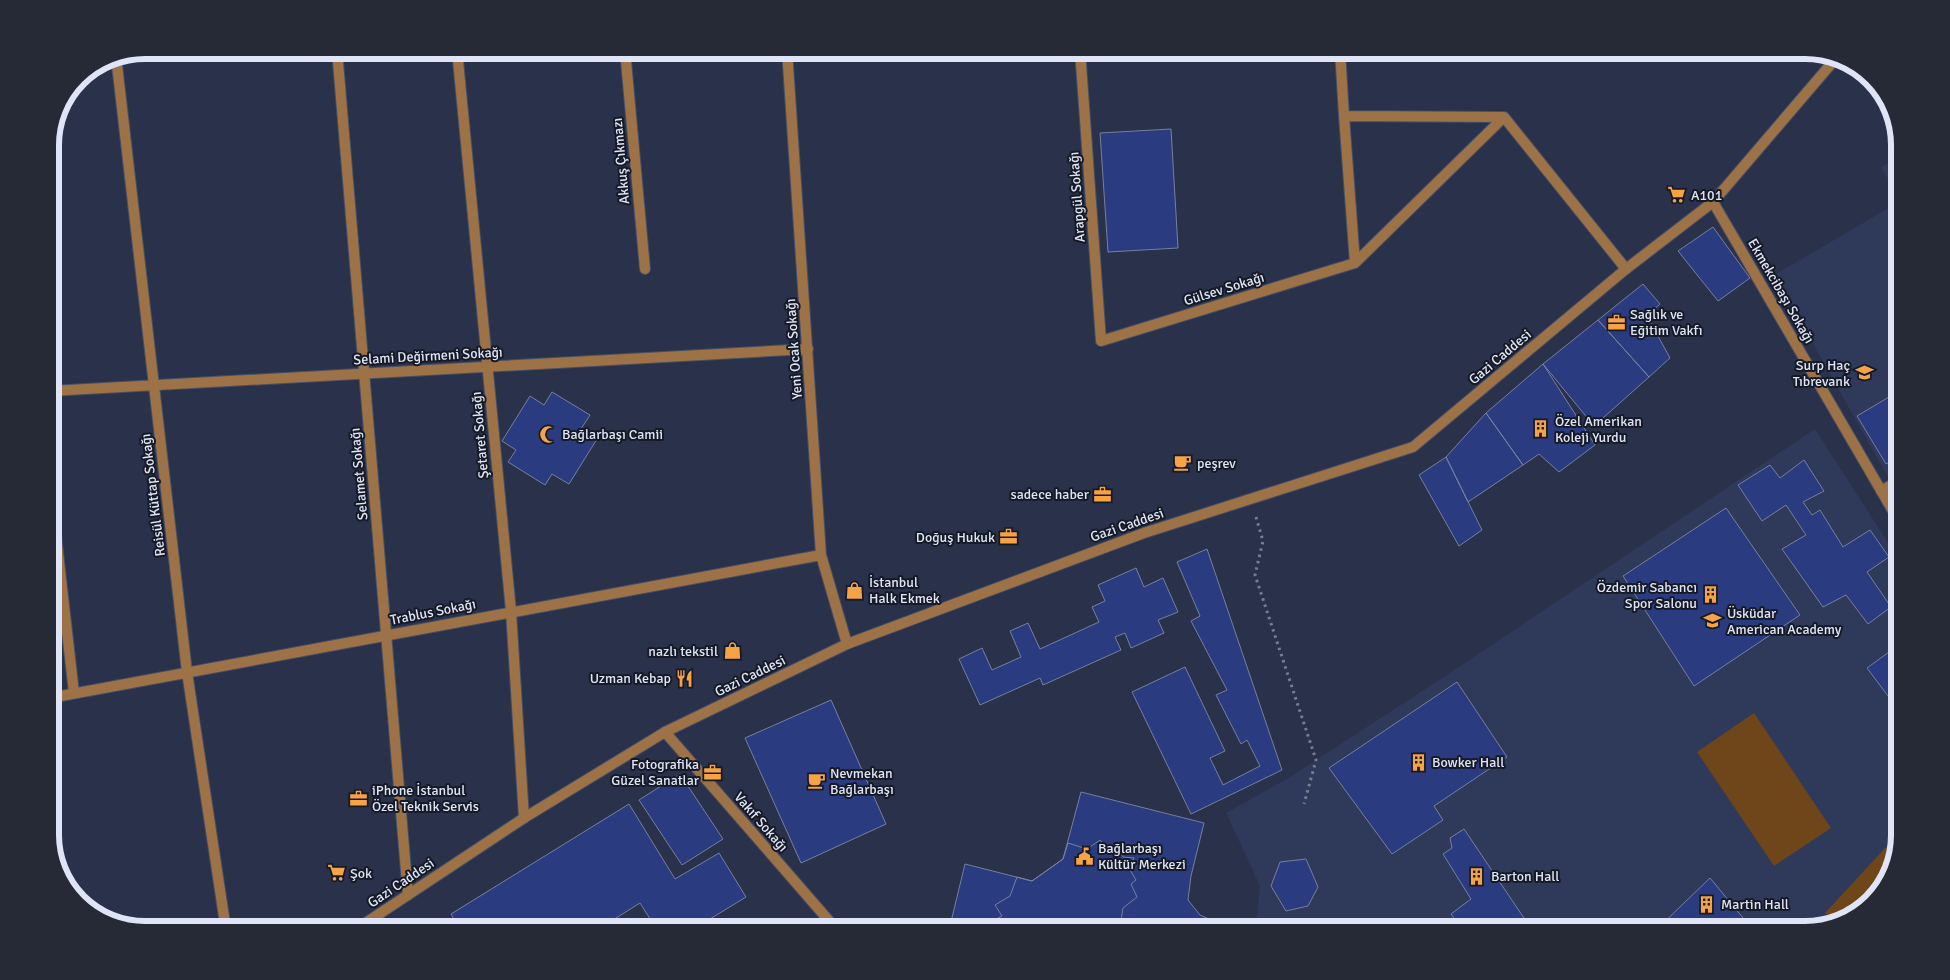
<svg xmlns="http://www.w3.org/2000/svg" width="1950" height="980" font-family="Signika,sans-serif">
<rect width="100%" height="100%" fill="#29314b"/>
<path fill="#2f395a" d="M1900,157V471L1888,477L1774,275L1899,202L1881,167Z
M1815,429L1900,561V835L1890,877L1858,914L1805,930H1256L1260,886L1226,813L1290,777L1436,682Z"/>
<path fill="#6e4619" d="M1754,713L1831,828L1774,866L1697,752Z
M1886,847L1895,855L1890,877L1858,914L1834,921L1825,913Z"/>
<path fill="#2b3b80" stroke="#75809e" d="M1171,129L1178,248L1108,252L1100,133Z
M1713,227L1750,278L1718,301L1678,251Z
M1643,284L1660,304L1647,316L1670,358L1649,377L1598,320Z
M1598,320L1649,377L1594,426L1543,364Z
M1543,364L1595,445L1559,472L1539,454L1523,465L1486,413Z
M1900,366V385L1892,371Z
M552,392L590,415L581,429L597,439L569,484L552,474L545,485L508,462L516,450L502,441L530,396L544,405Z
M1889,397L1900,415V456L1886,464L1857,416Z
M1486,413L1523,465L1468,502L1446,457Z
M1446,457L1482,530L1459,546L1419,475Z
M1804,460L1824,491L1803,502L1812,515L1820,510L1843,547L1870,530L1889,557L1867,572L1891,607L1868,624L1846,595L1823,607L1782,549L1806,535L1786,505L1762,521L1738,485L1770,465L1780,478Z
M1726,508L1800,615L1694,686L1623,576Z
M1207,549L1282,770L1191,814L1132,692L1185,667L1225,751L1210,758L1223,785L1260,766L1247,740L1241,744L1216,695L1227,690L1191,621L1200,616L1177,562Z
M1136,568L1144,587L1163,578L1178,612L1158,620L1164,633L1131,648L1125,633L1115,637L1121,650L1043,685L1040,678L980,705L959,659L982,648L992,670L1021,657L1010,631L1028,623L1040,649L1099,622L1092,607L1105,601L1098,585Z
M1900,644V712L1867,668Z
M1457,682L1507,757L1434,806L1443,820L1392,854L1329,768Z
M831,700L886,824L801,863L745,738Z
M680,774L723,839L682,865L639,800Z
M1081,792L1204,823L1191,876L1188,900L1200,915L1218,923L1216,930H949L965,864L1032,881L1063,859Z
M629,804L675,879L719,853L746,897L692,930H657L640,903L597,930H460L451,914Z
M1464,829L1532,930H1462L1451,914L1471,899L1443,854L1452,848L1450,838Z
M1100,840L1108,849L1114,845L1123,857L1134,858L1129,868L1136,880L1131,884L1137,897L1123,908L1120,927L1095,922L1084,930H1003L998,918L1002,916L995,905L1010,896L1017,877L1032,881L1063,859L1068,843L1087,849Z
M1306,859L1318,887L1308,906L1286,911L1271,886L1280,862Z
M1710,878L1753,930H1656Z
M765,920L772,930H751Z"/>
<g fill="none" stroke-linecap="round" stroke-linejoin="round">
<defs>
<path id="minor" d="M337,50L408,895
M457,50L511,611L524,818
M625,50L645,269
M787,50L821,555L847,644
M1080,50L1101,341L1355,263L1504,117
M1340,50L1344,116L1504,117L1626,269
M116,56L187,672L226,930
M1344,116L1355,263
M1713,202L1900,523
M50,391L808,349
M50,482L74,693
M1881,491L1900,480
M50,698L821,555
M665,732L837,930
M50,825L55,856
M376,917L388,930"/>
<path id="tertiary" d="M355,930L524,818L665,732L847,644L1144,533L1413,447L1626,269L1713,202L1837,57"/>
</defs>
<use href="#minor" stroke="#464e66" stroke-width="12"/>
<use href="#tertiary" stroke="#464e66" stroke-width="12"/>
<path stroke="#777e94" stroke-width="3" stroke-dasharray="2.5 4" stroke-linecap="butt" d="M1256,517L1263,541L1255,575L1316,760L1304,804"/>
<use href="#minor" stroke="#9d7246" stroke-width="10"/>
<use href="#tertiary" stroke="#9d7246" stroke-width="10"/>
</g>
<defs>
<symbol id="supermarket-bare" viewBox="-9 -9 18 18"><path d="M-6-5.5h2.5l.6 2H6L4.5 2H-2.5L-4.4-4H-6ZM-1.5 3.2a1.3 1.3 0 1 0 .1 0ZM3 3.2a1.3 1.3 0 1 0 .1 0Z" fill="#f5a345" stroke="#161a26" stroke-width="2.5" paint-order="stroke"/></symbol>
<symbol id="office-bare" viewBox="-9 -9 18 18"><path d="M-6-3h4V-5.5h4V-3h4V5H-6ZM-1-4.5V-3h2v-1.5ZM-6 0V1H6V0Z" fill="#f5a345" stroke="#161a26" stroke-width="2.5" paint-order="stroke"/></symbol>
<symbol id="school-bare" viewBox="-9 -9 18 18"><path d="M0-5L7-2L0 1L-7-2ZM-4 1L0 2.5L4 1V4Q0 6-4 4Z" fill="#f5a345" stroke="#161a26" stroke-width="2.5" paint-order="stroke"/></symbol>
<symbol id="building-bare" viewBox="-9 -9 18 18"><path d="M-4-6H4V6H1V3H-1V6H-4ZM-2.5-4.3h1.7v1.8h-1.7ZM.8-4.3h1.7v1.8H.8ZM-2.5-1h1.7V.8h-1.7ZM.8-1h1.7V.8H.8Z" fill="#f5a345" stroke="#161a26" stroke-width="2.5" paint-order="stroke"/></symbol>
<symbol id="mosque-bare" viewBox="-9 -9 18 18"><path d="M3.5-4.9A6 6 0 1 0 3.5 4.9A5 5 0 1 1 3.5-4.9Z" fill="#f5a345" stroke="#161a26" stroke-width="2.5" paint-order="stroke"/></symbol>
<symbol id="cafe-bare" viewBox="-9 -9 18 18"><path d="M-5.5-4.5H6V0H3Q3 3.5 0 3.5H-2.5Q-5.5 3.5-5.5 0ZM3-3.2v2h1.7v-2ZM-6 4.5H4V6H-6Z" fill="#f5a345" stroke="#161a26" stroke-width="2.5" paint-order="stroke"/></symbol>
<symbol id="shop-bare" viewBox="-9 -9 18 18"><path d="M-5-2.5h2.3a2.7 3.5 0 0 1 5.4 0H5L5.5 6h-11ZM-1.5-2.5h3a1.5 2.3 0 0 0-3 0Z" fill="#f5a345" stroke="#161a26" stroke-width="2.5" paint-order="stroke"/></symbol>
<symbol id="restaurant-bare" viewBox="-9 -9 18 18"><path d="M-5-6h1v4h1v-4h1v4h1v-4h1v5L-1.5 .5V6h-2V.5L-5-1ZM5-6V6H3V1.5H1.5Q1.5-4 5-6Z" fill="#f5a345" stroke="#161a26" stroke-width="2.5" paint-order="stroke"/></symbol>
<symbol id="civic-bare" viewBox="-9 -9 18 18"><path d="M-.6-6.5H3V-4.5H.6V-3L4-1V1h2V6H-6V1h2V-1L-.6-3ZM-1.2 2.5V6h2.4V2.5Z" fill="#f5a345" stroke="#161a26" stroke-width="2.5" paint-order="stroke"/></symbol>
</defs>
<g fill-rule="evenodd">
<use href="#supermarket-bare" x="1664" y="182" width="25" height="25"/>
<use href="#office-bare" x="1604" y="310" width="25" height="25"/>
<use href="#school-bare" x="1852" y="360" width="25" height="25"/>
<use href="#building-bare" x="1528" y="416" width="25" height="25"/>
<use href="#mosque-bare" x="536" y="422" width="25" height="25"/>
<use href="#cafe-bare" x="1170" y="450" width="25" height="25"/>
<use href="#office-bare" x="1090" y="482" width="25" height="25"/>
<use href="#office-bare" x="996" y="524" width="25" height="25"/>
<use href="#shop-bare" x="842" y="578" width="25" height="25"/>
<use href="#building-bare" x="1698" y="582" width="25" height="25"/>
<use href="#school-bare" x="1700" y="608" width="25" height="25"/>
<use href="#shop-bare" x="720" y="638" width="25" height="25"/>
<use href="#restaurant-bare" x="672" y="666" width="25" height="25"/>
<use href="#building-bare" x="1406" y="750" width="25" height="25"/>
<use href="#office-bare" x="700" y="760" width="25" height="25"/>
<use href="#cafe-bare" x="804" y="768" width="25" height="25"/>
<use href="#office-bare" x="346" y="786" width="25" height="25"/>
<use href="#civic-bare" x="1072" y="844" width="25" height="25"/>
<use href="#supermarket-bare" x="324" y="860" width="25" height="25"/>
<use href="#building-bare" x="1464" y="864" width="25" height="25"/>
<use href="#building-bare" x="1694" y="892" width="25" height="25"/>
</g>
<g text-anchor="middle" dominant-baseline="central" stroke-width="4" stroke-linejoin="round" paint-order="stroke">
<g font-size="14" fill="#dfe5f6" stroke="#161a26">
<text transform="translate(621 161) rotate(-95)">Akkuş Çıkmazı</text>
<text transform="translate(1077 197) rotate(-94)">Arapgül Sokağı</text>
<text transform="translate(1224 289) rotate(-17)">Gülsev Sokağı</text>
<text transform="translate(1781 291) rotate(60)">Ekmekcibaşı Sokağı</text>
<text transform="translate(794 349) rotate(-94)">Yeni Ocak Sokağı</text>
<text transform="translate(428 356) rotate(-3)">Selami Değirmeni Sokağı</text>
<text transform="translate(1500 357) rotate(-40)">Gazi Caddesi</text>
<text transform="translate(480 435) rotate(-95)">Şetaret Sokağı</text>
<text transform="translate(359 474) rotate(-95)">Selamet Sokağı</text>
<text transform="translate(153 495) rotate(-97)">Reisül Küttap Sokağı</text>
<text transform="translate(1127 525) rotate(-19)">Gazi Caddesi</text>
<text transform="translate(433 612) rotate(-11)">Trablus Sokağı</text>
<text transform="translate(750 676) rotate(-26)">Gazi Caddesi</text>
<text transform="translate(761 822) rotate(49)">Vakıf Sokağı</text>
<text transform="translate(401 883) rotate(-34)">Gazi Caddesi</text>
</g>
<g font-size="14" fill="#dfe5f6" stroke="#161a26" text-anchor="start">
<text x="1691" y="195">A101</text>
<text x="1630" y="314">Sağlık ve<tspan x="1630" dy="16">Eğitim Vakfı</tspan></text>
<text x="1850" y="365" text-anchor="end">Surp Haç<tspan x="1850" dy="16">Tıbrevank</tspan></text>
<text x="1555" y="421">Özel Amerikan<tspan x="1555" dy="16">Koleji Yurdu</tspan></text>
<text x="562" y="434">Bağlarbaşı Camii</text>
<text x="1197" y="463">peşrev</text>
<text x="1089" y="494" text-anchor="end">sadece haber</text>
<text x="995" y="537" text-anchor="end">Doğuş Hukuk</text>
<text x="869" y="582">İstanbul<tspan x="869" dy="16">Halk Ekmek</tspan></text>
<text x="1697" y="587" text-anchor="end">Özdemir Sabancı<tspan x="1697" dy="16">Spor Salonu</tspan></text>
<text x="1727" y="613">Üsküdar<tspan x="1727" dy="16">American Academy</tspan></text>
<text x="718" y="651" text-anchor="end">nazlı tekstil</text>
<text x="671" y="678" text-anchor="end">Uzman Kebap</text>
<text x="1432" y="762">Bowker Hall</text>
<text x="699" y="764" text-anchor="end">Fotografika<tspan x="699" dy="16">Güzel Sanatlar</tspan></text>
<text x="830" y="773">Nevmekan<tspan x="830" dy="16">Bağlarbaşı</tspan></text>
<text x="372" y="790">iPhone İstanbul<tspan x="372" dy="16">Özel Teknik Servis</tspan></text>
<text x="1098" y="848">Bağlarbaşı<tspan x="1098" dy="16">Kültür Merkezi</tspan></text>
<text x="350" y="873">Şok</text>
<text x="1491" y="876">Barton Hall</text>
<text x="1721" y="904">Martin Hall</text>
</g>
</g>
<path d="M0 0H1950V980H0ZM145 59H1805A86 86 0 0 1 1891 145V835A86 86 0 0 1 1805 921H145A86 86 0 0 1 59 835V145A86 86 0 0 1 145 59Z" fill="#262a37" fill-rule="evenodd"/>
<path fill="none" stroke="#dfe5f6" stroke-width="6" d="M145 59H1805A86 86 0 0 1 1891 145V835A86 86 0 0 1 1805 921H145A86 86 0 0 1 59 835V145A86 86 0 0 1 145 59Z"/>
</svg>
